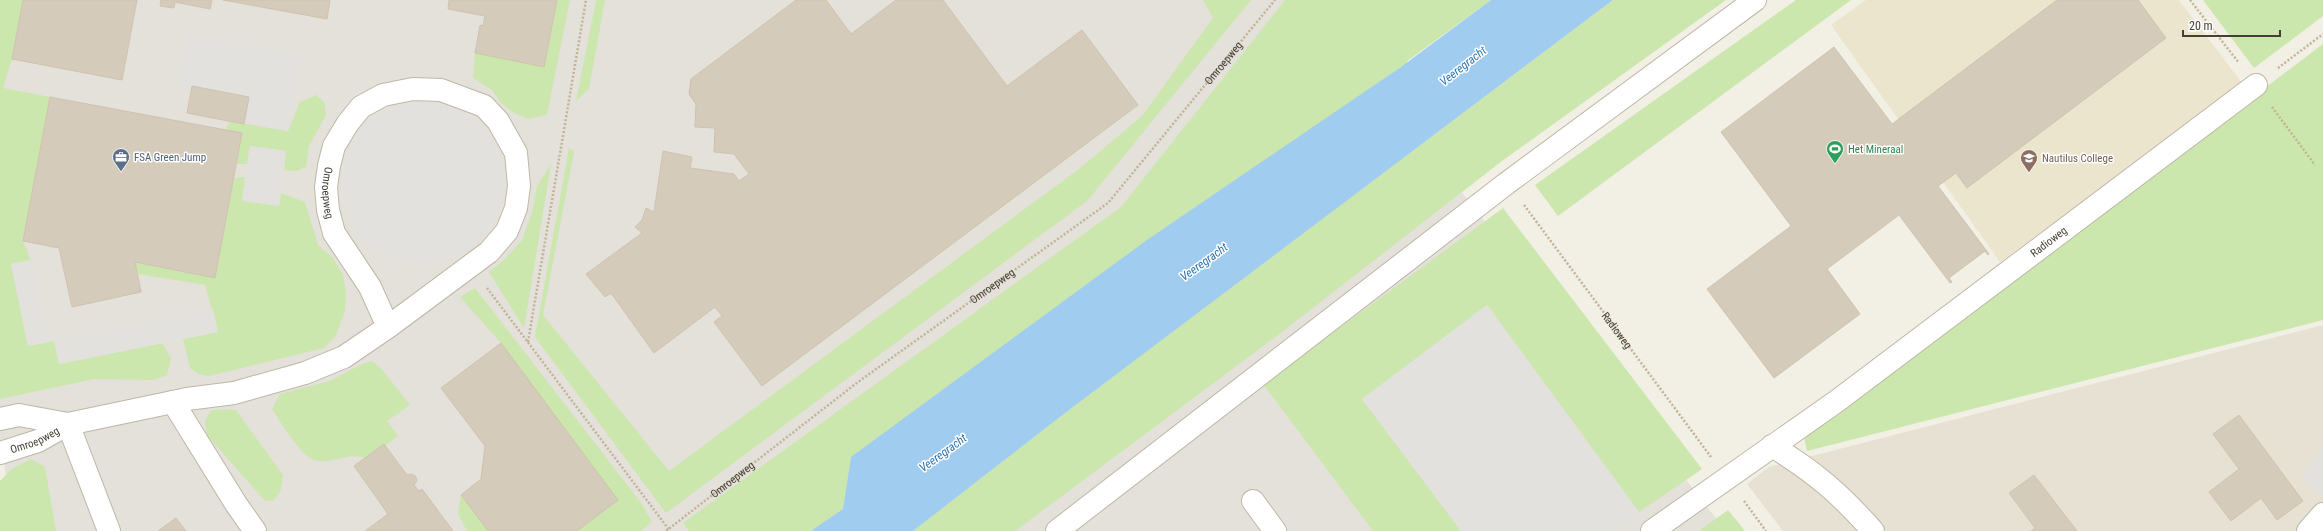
<svg xmlns="http://www.w3.org/2000/svg" width="2323" height="531" font-family="'Roboto Condensed',sans-serif">
<rect width="100%" height="100%" fill="#f2efe5"/>
<path fill="#e6e1d3" d="M2323,325V531H1783L1747,484L1769,467Z"/>
<path fill="#e4e0da" d="M0,0H1312L1726,531H17L0,445Z"/>
<path fill="#ece5ce" d="M1866,0H2179L2243,84L2000,262L1831,25Z"/>
<path fill="#cbe7ad" d="M0,0H23L12,59L3,88L50,97L23,241L31,260L11,264L28,346L54,341L59,364L162,343L171,358L167,375L153,380L94,379L0,399Z
M557,0H570L547,115L528,119L514,113L501,103L492,90L473,78L475,53L544,66Z
M596,0H605L589,89L576,101Z
M1203,0H1251L1087,201L666,513L535,337L569,148L574,152L543,315L669,471L1079,169L1142,116L1213,18Z
M1285,0H1491L1407,61L1408,63L1401,67L851,457L843,509L811,531H689L683,523L1121,207Z
M1613,0H1726L1502,161L1274,338L1015,531H913L1065,413Z
M1796,0H1851L1558,216L1535,185Z
M2203,0H2323V16L2254,68Z
M2323,44V320L1807,451L1804,437Z
M316,95L324,102L326,115L309,146L306,167L296,171L284,170L286,151L250,146L247,164H237L242,133L225,130L230,121L288,131L300,102Z
M551,164L524,328L489,272L505,259L522,240L532,212L537,186Z
M245,177L242,200L279,206L281,193L305,202L318,245L333,258L343,275L346,293L345,312L335,337L324,348L209,376L198,374L190,368L183,339L218,332L205,285L138,274L135,262L215,278L234,178Z
M1503,208L1702,469L1639,512L1487,305L1362,399L1461,531H1373L1263,384Z
M475,288L642,504L652,522L641,531H577L618,500L501,343L460,297Z
M372,361L380,367L410,405L387,421L398,436L367,459C356,454 348,457 337,459C328,461 318,463 310,458C299,452 279,420 272,409L280,394L330,381L362,364Z
M225,409L236,410L283,475L281,490L274,500L265,501L207,435L205,421L211,410Z
M31,459L45,467L56,531H0V481L13,468Z
M461,495L488,531H467L458,514Z
M1728,510L1745,531H1699Z"/>
<path fill="#e3e1dd" d="M186,35L301,55L288,131L230,121L234,98L177,88Z
M341 183a81 81 0 1 1 162 0a81 81 0 1 1-162 0Z
M250,146L286,151L279,206L242,201Z
M31,260L48,342L28,346L11,264Z
M1487,305L1639,512L1612,531H1461L1362,399Z
M213,309L218,332L59,364L54,341Z
M2323,446V492L2321,495L2301,476Z"/>
<path fill="#a0ccf0" d="M1491,0H1613L1065,413L913,531H811L843,509L851,457L1147,240L1401,67Z"/>
<path fill="#d4cbba" stroke="#cfc3ad" d="M23,0H137L122,80L12,59Z
M161,0H212L210,9L175,2L174,8L160,6Z
M223,0H330L327,19Z
M449,0H557L544,67L475,53L480,25L483,26L485,16L448,9Z
M796,0H826L851,34L896,0H943L1007,86L1082,30L1138,105L762,386L714,322L722,316L715,307L654,353L611,293L605,297L586,274L642,233L635,227L642,220L646,208L654,212L663,151L692,157L690,168L734,174L739,181L749,174L734,154L714,152L715,128L695,127L696,104L689,94L691,79Z
M2057,0H2138L2166,38L1967,188L1956,173L1938,186L1989,254L1988,255L1985,251L1949,278L1952,282L1950,283L1899,215L1827,269L1860,314L1774,378L1707,289L1791,226L1721,132L1834,47L1892,124Z
M192,86L249,97L244,124L187,113Z
M50,97L242,133L215,278L135,262L141,292L72,307L59,248L23,241Z
M501,343L618,500L577,531H488L461,495L481,479L485,446L441,388Z
M2239,415L2303,501L2277,520L2261,498L2231,521L2209,492L2239,469L2213,434Z
M384,444L407,475L412,474L416,477L417,481L414,485L419,491L422,489L453,531H365L388,514L354,466Z
M2034,475L2077,531H2031L2035,528L2009,493Z
M176,518L186,531H158Z"/>
<g fill="none" stroke-linecap="round" stroke-linejoin="round">
<defs>
<g id="minor">
<path d="M173,402L236,504L255,531"/>
<path d="M0,419L19,415L68,424"/>
<path d="M68,424L109,531"/>
<path d="M1772,446C1815,472 1840,494 1873,531"/>
<path id="s3" d="M0,453L38,441L68,424L187,399L234,393L305,373L344,357L388,327L489,252L507,231L516,208L519,186L516,153L498,121L484,106L441,90L413,89L383,95L361,107L348,123L334,146L329,166L326,187L328,210L334,233L370,287L388,327"/>
<path d="M1253,501L1275,531"/>
<path d="M1057,531L1507,183L1755,0"/>
<path id="s4" d="M1652,531L1837,401L2256,85"/>
<path d="M2308,531L2323,514"/>
</g>
</defs>
<use href="#minor" stroke="#beb7a7" stroke-width="24"/>
<g stroke="#c0b398" stroke-width="2.5" stroke-dasharray="2 2" stroke-linecap="butt">
<path d="M2190,0L2239,63"/>
<path d="M2278,68L2323,34"/>
<path d="M2272,107L2315,165"/>
<path id="s1" d="M1524,205L1711,457"/>
<path d="M487,288L670,531"/>
<path d="M528,342L586,0"/>
<path d="M1744,501L1766,531"/>
<path id="s2" d="M666,531L858,382L1108,203L1275,0"/>
</g>
<use href="#minor" stroke="#fff" stroke-width="22"/>
</g>
<defs>
<symbol id="stadium-pin" viewBox="-11 -11 22 30"><path d="M0 17L-7.5 6A9.5 9.5 0 1 1 7.5 6Z" fill="#2e9e5b" stroke="#fff"/><path d="M0-5a6.5 5 0 1 0 0 10a6.5 5 0 1 0 0-10ZM-3.5-1.8h7v3.6h-7Z" fill="#fff"/></symbol>
<symbol id="office-pin" viewBox="-11 -11 22 30"><path d="M0 17L-7.5 6A9.5 9.5 0 1 1 7.5 6Z" fill="#5c6f8a" stroke="#fff"/><path d="M-6-3h4V-5.5h4V-3h4V5H-6ZM-1-4.5V-3h2v-1.5ZM-6 0V1H6V0Z" fill="#fff"/></symbol>
<symbol id="school-pin" viewBox="-11 -11 22 30"><path d="M0 17L-7.5 6A9.5 9.5 0 1 1 7.5 6Z" fill="#8d6e63" stroke="#fff"/><path d="M0-5L7-2L0 1L-7-2ZM-4 1L0 2.5L4 1V4Q0 6-4 4Z" fill="#fff"/></symbol>
</defs>
<g fill-rule="evenodd">
<use href="#stadium-pin" x="1825" y="139" width="20" height="27"/>
<use href="#office-pin" x="111" y="147" width="20" height="27"/>
<use href="#school-pin" x="2019" y="148" width="20" height="27"/>
</g>
<g text-anchor="middle" dominant-baseline="central" stroke-width="3" stroke-linejoin="round" paint-order="stroke">
<g font-size="11" fill="#453f34" stroke="#fff">
<text stroke="none"><textPath href="#s2" startOffset="732">Omroepweg</textPath></text>
<text stroke="none"><textPath href="#s3" startOffset="928">Omroepweg</textPath></text>
<text stroke="none"><textPath href="#s4" startOffset="491">Radioweg</textPath></text>
<text stroke="none"><textPath href="#s2" startOffset="408">Omroepweg</textPath></text>
<text stroke="none"><textPath href="#s1" startOffset="156">Radioweg</textPath></text>
<text stroke="none"><textPath href="#s3" startOffset="37">Omroepweg</textPath></text>
<text stroke="none"><textPath href="#s2" startOffset="84">Omroepweg</textPath></text>
</g>
<g font-size="11" fill="#27864d" stroke="#fff" text-anchor="start">
<text x="1848" y="149">Het Mineraal</text>
</g>
<g font-size="11" fill="#4e5e75" stroke="#fff" text-anchor="start">
<text x="134" y="157">FSA Green Jump</text>
</g>
<g font-size="11" fill="#785e54" stroke="#fff" text-anchor="start">
<text x="2042" y="158">Nautilus College</text>
</g>
<g font-size="12" font-style="italic" fill="#2d74b1" stroke="#fff">
<text transform="translate(1463 66) rotate(-38)">Veeregracht</text>
<text transform="translate(1204 262) rotate(-36)">Veeregracht</text>
<text transform="translate(943 453) rotate(-36)">Veeregracht</text>
</g>
</g>
<path d="M2183 30v6h97v-6" fill="none" stroke="#453f34" stroke-width="2"/>
<text x="2189" y="30" font-size="12" fill="#453f34" stroke="#ffffff" stroke-width="3" paint-order="stroke">20 m</text>
</svg>
